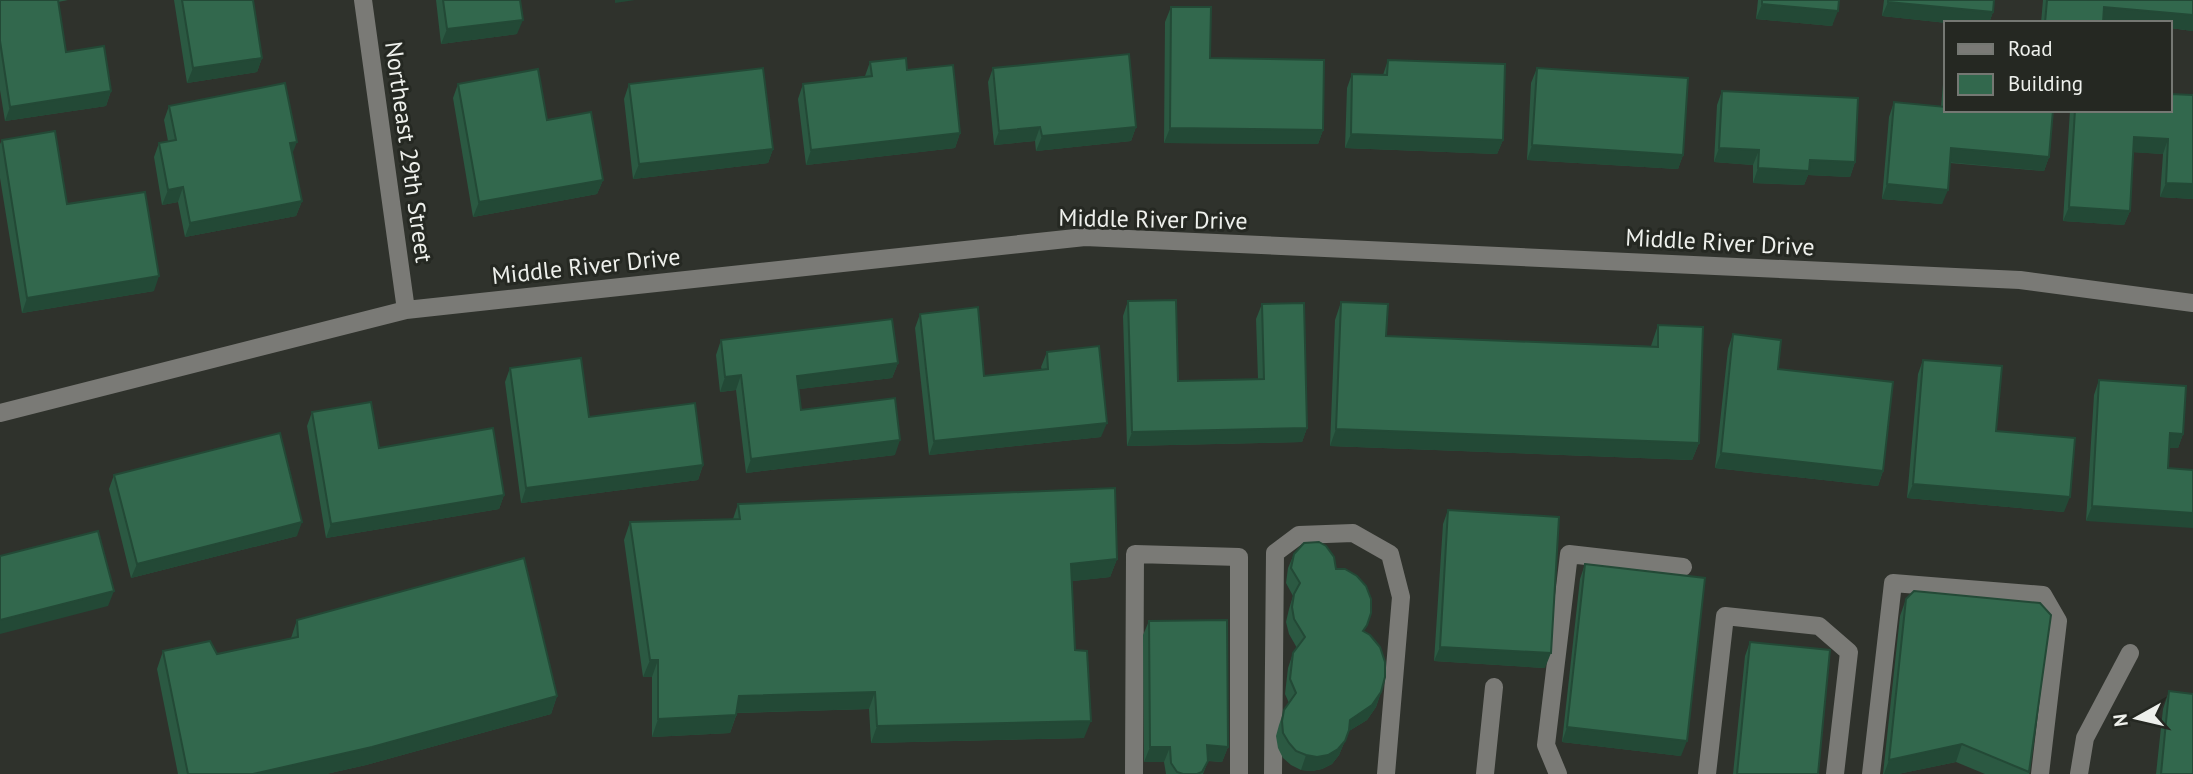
<svg xmlns="http://www.w3.org/2000/svg" width="2193" height="774" font-family="'PT Sans',sans-serif">
<rect width="100%" height="100%" fill="#2f322c"/>
<g fill="none" stroke-linecap="round" stroke-linejoin="round">
<path stroke="#7a7a76" stroke-width="18" d="M363,0L406,310
M0,413L406,310L1085,237L2020,280L2193,303
M1134,774L1135,554L1239,557V774
M1273,774L1275,553L1299,535L1353,533L1390,554L1401,597L1386,774
M1485,774L1494,687
M1558,774L1546,745L1569,554L1683,567
M1707,774L1725,616L1819,626L1849,652L1835,774
M1871,774L1893,583L2043,595L2058,621L2040,774
M2079,774L2085,738L2130,653"/>
</g>
<path fill="#2b5942" d="M0,0H68L58,2L66,52L111,91L106,106L5,121L0,90Z
M174,0H253L262,58L257,72L187,83Z
M436,0H520L517,34L441,44Z
M1758,0H1839L1832,26L1756,19Z
M1884,0H1994L1993,12L1989,23H1947L1882,16Z
M2043,0H2193V31L2170,28V23L2103,22V23H2041Z
M1171,7L1210,58L1323,130L1318,144L1164,143L1165,22Z
M1388,60L1503,140L1497,154L1345,148L1347,88L1352,74L1383,75Z
M870,62L907,70L960,133L955,148L806,165L798,99L803,84L865,76Z
M993,68L1136,127L1131,141L1036,151L1035,141L994,145L988,82Z
M1537,68L1683,155L1678,169L1527,160L1531,83Z
M1946,76V110L2049,157L2044,171L1950,163L1942,204L1882,199L1889,117L1894,102L1941,107L1943,84Z
M458,84L603,180L597,194L473,217L453,98Z
M629,84L773,149L768,163L633,179L624,99Z
M1722,91L1855,162L1850,177L1808,175L1804,185L1753,183V165L1714,162L1717,105Z
M2193,95V199L2160,197L2163,154L2133,152L2130,211L2124,225L2063,221L2070,110H2170Z
M169,106L292,154L302,201L296,216L185,237L178,202L162,205L154,157L159,143L168,141L164,120Z
M2,140L67,204L154,291L22,313L0,178V144Z
M1128,301L1178,381L1258,379L1256,319L1262,304L1307,428L1302,442L1127,446L1123,316Z
M1341,302L1386,336L1651,346L1658,325L1699,443L1692,460L1330,446L1335,320Z
M920,314L984,376L1042,370L1041,367L1047,352L1101,437L929,455L915,328Z
M1733,334L1778,369L1883,471L1878,486L1715,468L1728,349Z
M721,340L898,363L892,378L799,389L801,410L895,455L746,473L736,390L720,392L716,355Z
M1923,360L1996,431L2064,512L1907,498L1918,374Z
M510,368L589,417L703,465L698,480L521,503L505,382Z
M2099,380L2183,434L2178,448H2169L2086,521L2094,395Z
M312,412L379,448L504,495L499,509L326,538L307,426Z
M114,475L297,536L131,578L109,489Z
M738,504L1117,559L1110,577L1072,581L1075,650L1084,738L871,743L869,709L737,713L730,733L652,737V677H643L624,540L630,522L733,519Z
M1448,510L1545,668L1434,661L1443,524Z
M1294,554L1336,569L1365,633L1381,692L1376,707L1367,720L1349,731L1339,755L1332,764L1322,769L1312,771L1301,770L1291,765L1283,758L1278,748L1276,736L1279,725L1284,710L1289,703L1285,694L1288,668L1293,653L1297,648L1289,634L1286,622L1289,609L1293,596L1286,583L1288,568Z
M1585,564L1681,756L1562,742L1580,579Z
M1906,599L2029,772V774H1985L1956,762L1898,774H1883L1900,616Z
M297,620L557,696L551,714L366,765L326,774H178L157,669L163,651L217,654L291,638Z
M1149,621L1228,747L1222,762L1208,761L1203,774H1166L1164,762H1144L1143,635Z
M1750,642L1818,774H1733L1745,656Z
M2169,691L2193,774H2156L2163,709Z"/>
<path fill="#234936" d="M615,0H635L615,3Z
M1888,2L1993,12L1989,23H1947L1882,16Z
M1762,4L1838,11L1832,26L1756,19Z
M2104,7L2193,15V31L2170,28V23H2113L2099,21Z
M523,20L517,34L441,44L447,29Z
M262,58L257,72L187,83L193,68Z
M111,91L106,106L5,121L10,107Z
M1040,127L1035,141L994,145L999,131Z
M1136,127L1131,141L1036,151L1042,136Z
M1170,128L1323,130L1318,144L1164,143Z
M960,133L955,148L806,165L811,150Z
M1351,134L1503,140L1497,154L1345,148Z
M2134,137L2168,139L2163,154L2129,152Z
M297,142L291,157L290,143Z
M1532,145L1683,155L1678,169L1527,160Z
M1719,148L1759,150L1753,165L1714,162Z
M1951,148L2049,157L2044,171L1946,162Z
M773,149L768,163L633,179L639,164Z
M1810,160L1855,162L1850,177L1808,175L1804,185L1753,183L1758,168Z
M603,180L597,194L473,217L479,202Z
M2166,183L2193,184V199L2160,197Z
M1887,184L1948,190L1942,204L1882,199Z
M183,187L178,202L162,205L168,190Z
M302,201L296,216L185,237L190,223Z
M2069,207L2130,211L2124,225L2063,221Z
M159,276L154,291L22,313L27,298Z
M898,363L892,378L792,390L797,376Z
M741,375L736,390L720,392L725,377Z
M1107,423L1101,437L929,455L934,441Z
M1307,428L1302,442L1127,446L1132,432Z
M1336,429L1699,443L1692,460L1330,446Z
M2170,433L2183,434L2178,448H2165Z
M900,440L895,455L746,473L751,459Z
M1721,453L1883,471L1878,486L1715,468Z
M703,465L698,480L521,503L526,488Z
M1913,484L2070,497L2064,512L1907,498Z
M504,495L499,509L326,538L331,524Z
M2092,506L2193,513V528L2086,521Z
M302,522L297,536L131,578L137,564Z
M1117,559L1110,577L1065,582L1071,564Z
M114,591L108,606L0,634V620Z
M1440,647L1551,653L1545,668L1434,661Z
M650,660H658L652,677H643Z
M875,692L869,709L732,713L739,696Z
M1381,692L1376,707L1367,720L1349,731L1339,755L1332,764L1322,769L1312,771L1301,770L1306,755Z
M557,696L551,714L366,765L326,774H253Z
M736,715L730,733L652,737L658,719Z
M1091,721L1084,738L871,743L877,726Z
M1567,727L1687,741L1681,756L1562,742Z
M1962,744L1956,762L1898,774H1884L1889,760Z
M1207,745L1228,747L1222,762L1201,760Z
M1150,747H1170L1164,762H1144Z"/>
<path fill="#32684d" stroke="#234936" stroke-width="2" d="M0,0H58L66,52L104,46L111,91L10,107L0,41Z
M182,0H253L262,58L193,68Z
M443,0H520L523,20L447,29Z
M1762,0H1839L1838,11L1762,4Z
M1888,0H1994L1993,12L1888,2Z
M2047,0H2193V15L2104,7L2103,23H2045Z
M1171,7H1211L1210,58L1324,60L1323,130L1170,128Z
M1129,54L1136,127L1042,136L1040,127L999,131L993,68Z
M906,58L907,70L953,65L960,133L811,150L803,84L872,76L870,62Z
M1388,60L1505,64L1503,140L1351,134L1352,74L1387,75Z
M763,68L773,149L639,164L629,84Z
M1537,68L1688,78L1683,155L1532,145Z
M538,69L547,120L591,112L603,180L479,202L458,84Z
M285,83L297,142L290,143L302,201L190,223L183,187L168,190L159,143L176,140L169,106Z
M1722,91L1858,98L1855,162L1810,160L1809,171L1758,168L1759,150L1719,148Z
M2170,94L2193,95V184L2166,183L2168,139L2134,137L2130,211L2069,207L2075,110H2170Z
M1946,96V110H2053L2049,157L1951,148L1948,190L1887,184L1894,102L1945,107Z
M55,131L67,204L145,192L159,276L27,298L2,140Z
M1176,300L1178,381L1264,379L1262,304L1304,303L1307,428L1132,432L1128,301Z
M1341,302L1388,304L1386,336L1658,347V325L1703,327L1699,443L1336,429Z
M978,307L984,376L1048,369L1047,352L1099,346L1107,423L934,441L920,314Z
M892,319L898,363L797,376L801,410L895,398L900,440L751,459L741,375L725,377L721,340Z
M1733,334L1781,340L1778,369L1893,382L1883,471L1721,453Z
M581,358L589,417L695,403L703,465L526,488L510,368Z
M1923,360L2002,366L1996,431L2075,438L2070,497L1913,484Z
M2099,380L2186,386L2183,434L2170,433L2168,468L2193,470V513L2092,506Z
M371,402L379,448L493,428L504,495L331,524L312,412Z
M280,433L302,522L137,564L114,475Z
M1115,488L1117,559L1071,564L1075,650L1087,651L1091,721L877,726L875,692L739,696L736,715L658,719V660H650L630,522L740,519L738,504Z
M1448,510L1559,517L1551,653L1440,647Z
M98,531L114,591L0,620V556Z
M1319,542L1326,546L1334,557L1336,569H1345L1357,576L1366,586L1371,599V613L1367,625L1363,631L1370,635L1380,647L1385,662V677L1381,692L1372,705L1350,720L1349,730L1345,741L1338,749L1328,755L1317,757L1306,755L1296,751L1289,743L1283,733L1282,721L1284,710L1296,693L1290,679L1293,653L1305,637L1294,619L1292,607L1294,594L1300,583L1291,568L1294,554L1304,543Z
M524,558L557,696L372,747L253,774H188L163,651L210,641L217,654L298,637L297,620Z
M1585,564L1705,578L1687,741L1567,727Z
M1914,591L2040,603L2051,615L2029,772L1962,744L1889,760L1906,599Z
M1227,620L1228,747L1207,745L1208,761L1202,772L1197,774H1183L1177,772L1171,763L1170,747H1150L1149,621Z
M1750,642L1830,650L1818,774H1737Z
M2169,691L2193,694V774H2161Z"/>
<g text-anchor="middle" dominant-baseline="central" stroke-width="6" stroke-linejoin="round" paint-order="stroke">
<g font-size="24" fill="#eef0ec" stroke="#252822">
<text transform="translate(409 152) rotate(82)">Northeast 29th Street</text>
<text transform="translate(1153 219) rotate(1)">Middle River Drive</text>
<text transform="translate(1720 242) rotate(3)">Middle River Drive</text>
<text transform="translate(586 266) rotate(-6)">Middle River Drive</text>
</g>
</g>
<rect x="1944" y="21" width="228" height="91" fill="#252822" stroke="#757873" stroke-width="2"/>
<rect x="1958" y="44" width="35" height="10" fill="#7a7a76" stroke="#757873" stroke-width="2"/>
<text x="2008" y="56" font-size="21" fill="#eef0ec">Road</text>
<rect x="1958" y="74" width="35" height="21" fill="#32684d" stroke="#757873" stroke-width="2"/>
<text x="2008" y="91" font-size="21" fill="#eef0ec">Building</text>
<g transform="translate(2137 718) rotate(262)" stroke="#252822" stroke-width="5" paint-order="stroke">
<path d="M0-5L12 26L0 18L-12 26Z" fill="#eef0ec"/>
<text y="-10" font-size="19" font-weight="bold" text-anchor="middle" fill="#eef0ec">N</text>
</g>
</svg>
